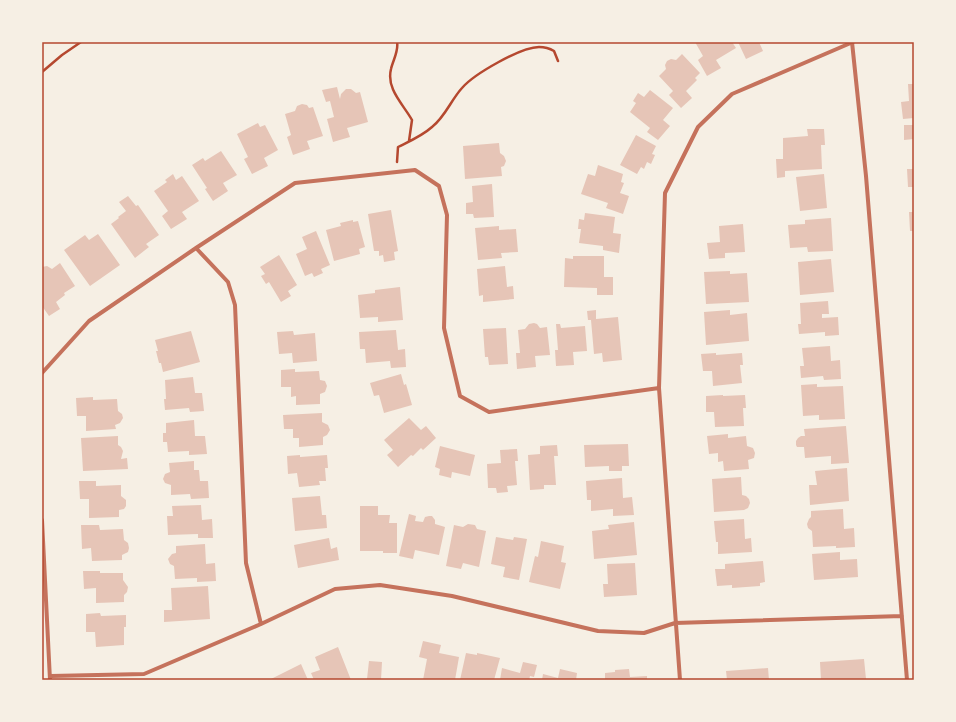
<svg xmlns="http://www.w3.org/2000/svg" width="956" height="722" font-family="'Sofia Sans Condensed',sans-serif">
<rect width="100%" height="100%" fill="#f6efe4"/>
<path fill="#e6c5b7" d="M695,42H732L736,48L716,60L721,68L707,76L698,60L703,56Z
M738,42H759L763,51L746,59Z
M682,54L700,73L695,78L697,80L686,91L692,98L681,108L669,95L673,91L659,76L666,69L665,65L667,61L671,59L676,60Z
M908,84H914V118L903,119L901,102L909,101Z
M337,87L340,99L341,94L346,89H351L356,93L360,92L368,122L347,128L350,137L333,142L327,119L334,117L330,101L326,102L322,90Z
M650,90L673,108L663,120L670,126L658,140L647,132L650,128L630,112L636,103L633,101L638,93L644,97Z
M302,104L307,105L309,108L313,107L323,136L307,141L310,149L293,155L287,137L291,135L285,114L295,111L297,106Z
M258,123L260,127L265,125L278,150L264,158L268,166L252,174L244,159L248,157L237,134Z
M904,125H914V139L904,140Z
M807,129H824L825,145H821L822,169L785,171V177L777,178L776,159H783V138L808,136Z
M636,135L656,146L652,154L655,155L651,164L647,162L644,169L641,167L637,174L620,165Z
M499,143L500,153L504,156L506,161L504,166L501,167L502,176L465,179L463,146Z
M221,151L237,175L223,183L228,191L213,201L205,189L207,188L192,165L203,158L205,161Z
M598,165L623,174L621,182L624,183L620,193L629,196L623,214L606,208L608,203L581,194L588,174L595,176Z
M907,169H914V187H908Z
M173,174L176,180L182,176L199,201L182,212L187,219L171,229L162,216L168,211L154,191L167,182L165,180Z
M824,174L827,208L800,211L796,177Z
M492,184L494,217L474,218L473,214H466V203L473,202L472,186Z
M128,196L136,206L138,205L159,235L146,244L149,247L135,258L111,224L119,218L118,217L126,211L119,202Z
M391,210L398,251L394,252L395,260L384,262L383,255L379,256V251H374L368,214Z
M909,212H914V231H910Z
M585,213L615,217L613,233L621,234L619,253L603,250V246L579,243L581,229H578L579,219L584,220Z
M831,218L833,251L808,252L807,247L790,248L788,225L805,224V220Z
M353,220V222L358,221L365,247L359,249L360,254L334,261L326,230L341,226L340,223Z
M743,224L745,252L725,253V258L709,259L707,243L720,242L719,226Z
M499,226V230L516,229L518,252L501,253L502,258L478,260L475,228Z
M316,231L330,265L321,269L323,273L314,277L312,273L305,276L296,254L307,249L302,237Z
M98,234L120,265L90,286L64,250L85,235L89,240Z
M279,255L297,285L288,291L291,296L281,302L269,282L266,284L261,276L265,274L260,267Z
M573,256H604V277H613V295H597V288L564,287L565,258L573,259Z
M831,259L834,292L800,295L798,262Z
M60,263L75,286L64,293L65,295L56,302L60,309L49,316L42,306V267L47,266L52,269Z
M505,266L507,287L513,286L514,299L483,302V295L479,296L477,269Z
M730,271V274L747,273L749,302L706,304L704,272Z
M400,287L403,320L378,322V317L360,318L358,295L375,293V290Z
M828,301L829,314H822V318L838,317L839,335L825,336V332L799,334L798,324H801L800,303Z
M596,310V319L618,317L622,360L603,362L602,353L594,354L591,320H588L587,311Z
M730,310V315L747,313L749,341L706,345L704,312Z
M534,323L537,324L540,328L547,327L550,355L535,356L536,367L517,369L516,353H520L518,330L525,329L529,324Z
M556,324H560L561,328L585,326L587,351L573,352L574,365L556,366L555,350H558Z
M506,328L508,364L489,365L488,357H485L483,329Z
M396,330L398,350L405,349L406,367L391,368L390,361L366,363L365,349H360L359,332Z
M191,331L200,362L163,372L161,363H159L156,351H158L155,340Z
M293,331L294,335L315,333L317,361L293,363L292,353L279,354L277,332Z
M830,346L831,361L840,360L841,379L824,380L823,376L801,378L800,366H804L802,348Z
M716,353V355L742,353L743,365H740L742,383L713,386L712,371H703L701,354Z
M295,369V372L319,371L320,380L325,381L327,386L325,392L320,394V404L296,405V396L291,397V387H281V370Z
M401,374L404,385L406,384L412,405L384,413L379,395L374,396L370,383Z
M193,377L195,393H202L204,411L190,412L189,408L165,410L164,399H166L165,380Z
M817,384V387L843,386L845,419L819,420V415L803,416L801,385Z
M723,395V396L745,395L746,408H743L744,426L715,427L714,412H706V396Z
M93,397V400L117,399L118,411L122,414L123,418L120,423L115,425L116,429L86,431V416H77L76,398Z
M322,413V422L328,425L330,430L327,435L323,437V445L299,447V438H293V429H284L283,415Z
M409,418L421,430L426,426L436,438L423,450L421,448L413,456L411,455L398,467L387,455L393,450L384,440Z
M194,420L195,436H205L207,454L189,455V451L168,452L167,442H163V433H166V423Z
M846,426L849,463L831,464V456L805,458L804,447H797L796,445V441L798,438L801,436H805L804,429Z
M728,434V438L746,436L747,446L753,448L755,453L754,458L748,460L749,469L724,471L723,461L718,462V453L709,454L707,436Z
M118,436V445L121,447L123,451L121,459L127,458L128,469L83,471L81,438Z
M628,444L629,466H622V471H609V466L585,467L584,445Z
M557,445L558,456H554L556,485H544V489L530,490L528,455L540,454V446Z
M440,446L475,455L470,476L452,472L451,478L439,475L440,469L435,467Z
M517,449L518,461H515L517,485L507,486L508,492L497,493L496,488H488L487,464L501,463L500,450Z
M300,455V457L327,455L328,468H325L326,481H319L320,485L299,487L297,473L288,474L287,456Z
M194,461V470H199L200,481H208L209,498L191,499L190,494L171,495V485L165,483L163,479L165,474L170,472L169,463Z
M847,468L849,501L810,505L809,485H817L815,471Z
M741,477L742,495L746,496L749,499L750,503L748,508L744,510L714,512L712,479Z
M622,478L623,498L632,497L634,515L613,516V509L591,511V500H587L586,481Z
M79,481H96V486L121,485V496L126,500V506L124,509L119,510V517L89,518V499H80Z
M320,496L322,515H326L327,528L295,531L292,498Z
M201,505L202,520L212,519L213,538H198V534L168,535L167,516H173L172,506Z
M360,506H378V515H390L389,523H397V553H383V551H360Z
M843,509L844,529L854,528L855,547L836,548V546L813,547L812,531L808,528L807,524L809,519L811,517V511Z
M409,514L416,516L415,521L423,522L425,517L429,516H432L435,520V524L445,527L439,555L415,550L413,559L399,556Z
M744,519L745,539L751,538L752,552L718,554V542H716L714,521Z
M634,522L637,555L594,559L592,531L609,529L608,525Z
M468,524L475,525L477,529L486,531L479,567L463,563L461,569L446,566L454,525L463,527Z
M81,525H99L100,530L123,529L124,540L128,543L129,548L128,552L122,555V560L92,561L91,548L82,549Z
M496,537L513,540L514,537L527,539L519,580L503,577L505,567L491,564Z
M329,538L331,549L337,547L339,560L298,568L294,545Z
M541,541L564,546L561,562L566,563L560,589L529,582L535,556L538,557Z
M205,544L206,564L215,563L216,581L197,582V578L175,579L174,566L170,564L168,559L172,554L176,553V546Z
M840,552V560L857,559L858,577L814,580L812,554Z
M763,561L765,582L760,583V586L732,588V585L717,586L715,569H725V564Z
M635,563L637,595L604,597L603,584H608L607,564Z
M83,571H100V573H123V580L128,587L127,592L124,595V602L96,603V588L84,589Z
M208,586L210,619L164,622V610H172L171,588Z
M100,613L101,616L126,615V627H124V645L96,647L95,632H86V614Z
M423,641L441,645L439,653L459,657L455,680H423L427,659L419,657Z
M338,647L351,680H314L311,673L320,670L315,657Z
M466,653L477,655V653L500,658L494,680H460Z
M864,659L866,679L855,680H821L820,662Z
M369,661L382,662L381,680L367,679Z
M523,662L537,665L534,677L530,676L529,680H500L502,668L520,673Z
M301,664L308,680H269Z
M768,668L769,680H727L726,671Z
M560,669L577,673L576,680H542L543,674L558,678Z
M629,669L630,677L647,676V680H605V673L615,672V670Z"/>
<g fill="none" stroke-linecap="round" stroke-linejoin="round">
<path stroke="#b5482f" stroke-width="2.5" d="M397,42C399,51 393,60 391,69C386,89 403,104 412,120L409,141
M42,72L62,55L81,42
M397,162L398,147C410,141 422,136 432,127C445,117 451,100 462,88C474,74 521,47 539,47C545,47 549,48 554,51L558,61"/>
<path stroke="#c5725c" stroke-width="4" d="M852,42L866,176L907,680
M196,248L228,282L235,305L246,563L261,624
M42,373L89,321L196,248L295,183L415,170L439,186L447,215L444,328L460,396L489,412L659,388
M42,520L50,680
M51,676L144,674L261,624L335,589L380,585L452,596L598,631L644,633L675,623L902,616
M680,680L659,388L665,193L698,127L732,94L853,42"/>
</g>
<rect width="956" height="722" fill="none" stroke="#f6efe4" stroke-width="86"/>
<rect x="43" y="43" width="870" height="636" fill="none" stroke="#b5482f" stroke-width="1.5"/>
</svg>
